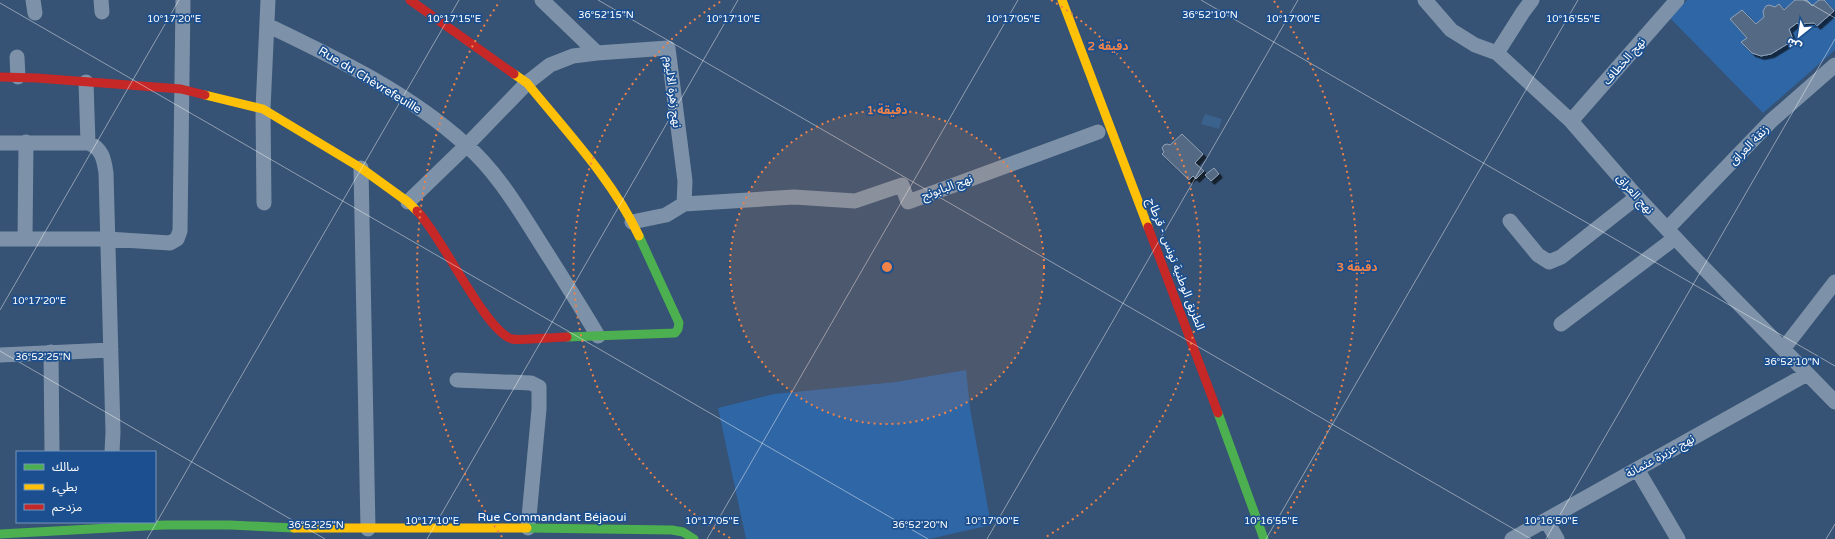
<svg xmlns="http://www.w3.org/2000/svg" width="1835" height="539" font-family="'Varela Round','Noto Sans Arabic',sans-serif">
<defs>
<filter id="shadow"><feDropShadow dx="3.5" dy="3.5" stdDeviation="0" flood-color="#0009"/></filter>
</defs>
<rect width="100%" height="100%" fill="#365274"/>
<path fill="#2f66a5" d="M1687,0H1835V50L1763,113L1670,18Z
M966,370L970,408L991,525L929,539H746L718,408L774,394L896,382Z"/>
<path fill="#3b618d" d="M1205,114L1222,119L1219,129L1201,124Z"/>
<path fill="#526984" stroke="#92a2b6" filter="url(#shadow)" d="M1795,0H1807L1812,6L1819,0H1824L1834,11L1817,26L1814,23L1798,24L1797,23L1789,29L1792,37L1789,43L1771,54L1761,56L1752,53L1741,42L1747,38L1730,19L1742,10L1756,24L1764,17L1763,11L1766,6L1769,5L1775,7L1779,4L1784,10Z
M1182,134L1203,154L1195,163L1204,171L1196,179L1193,176L1189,180L1162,154L1164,152L1162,148L1164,145L1167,144L1170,145Z
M1214,168L1219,174L1211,181L1205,175Z"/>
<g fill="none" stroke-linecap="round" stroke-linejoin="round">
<path stroke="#7d92a8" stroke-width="15" d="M33,0L35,13
M101,0L102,12
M542,0L597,53L668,48L685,181L684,204L666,215L632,222
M1425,0L1451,30L1475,45L1497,53L1571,121L1637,197L1696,260L1835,402
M267,25C336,58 409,93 466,145C494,169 515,203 534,233C556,268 578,302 598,336
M1497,53L1523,12L1532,0
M17,57L18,77
M86,82L88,143
M1571,121L1677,0
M0,143H88C102,148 104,159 106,173L113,432L112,452
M361,168L368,529
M408,202L467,145L527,83L550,65L573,56L597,53
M264,203L263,109L268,0
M684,204L794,197L855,201L902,185L908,202L1098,132
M1510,221L1538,255L1549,262L1561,257L1637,197
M1667,229L1771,121L1835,65
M25,238L26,142
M0,239H107L170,243L177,239L180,231L183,0
M1561,324L1675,238
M1784,348L1835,282
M51,352L52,452
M0,355L111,350
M457,380L531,383L539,387V409L528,528
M1637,469L1678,539
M1546,520L1557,539
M1512,539L1807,374"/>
<path stroke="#4caf50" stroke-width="9" d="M567,337L675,333L678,329L679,323L639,236
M1218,413L1264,539
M527,528L672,530L683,532L694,539
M0,534L164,525H230L294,528"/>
<path stroke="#ffc107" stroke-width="9" d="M1062,0L1148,227
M514,74L527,83C566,131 612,179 639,236
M205,95L263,109L361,168L408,202L417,211
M294,528H527"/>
<path stroke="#c62828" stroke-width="9" d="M410,0L514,74
M0,77L37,78L181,89L205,95
M417,211C442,236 485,331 512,339C522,341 555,337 567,337
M1148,227L1218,413"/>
</g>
<path fill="none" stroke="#fff" stroke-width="1" stroke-opacity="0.45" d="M598,0L1531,539M1201,0L1835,366M1804,0L1835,18M0,3L928,539M0,310L179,0M0,351L325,539M147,539L459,0M427,539L738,0M707,539L1018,0M987,539L1298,0M1266,539L1578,0M1546,539L1835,39M1826,539L1835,524"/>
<circle cx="887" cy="267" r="157" fill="#ee8249" fill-opacity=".12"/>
<g fill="none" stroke="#ee8249" stroke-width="2" stroke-dasharray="2 4">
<circle cx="887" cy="267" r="157"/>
<path d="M730 538A313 313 0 0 1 723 0M1051 0A313 313 0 0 1 1044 538"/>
<path d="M502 537A470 470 0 0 1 500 1M1274 1A470 470 0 0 1 1272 537"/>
</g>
<g text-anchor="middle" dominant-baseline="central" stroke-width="3.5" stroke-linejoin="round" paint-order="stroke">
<g font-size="12" fill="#fff" stroke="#1b4f8f">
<text transform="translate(1624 61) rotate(-49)">نهج الخطاف</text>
<text transform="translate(370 80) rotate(31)">Rue du Chèvrefeuille</text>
<text transform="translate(673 92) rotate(83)">نهج زهرة الاليوم</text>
<text transform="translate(1749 145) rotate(-46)">زنقة العراق</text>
<text transform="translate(947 187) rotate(-20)">نهج البابونج</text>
<text transform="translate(1635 194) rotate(48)">نهج العراق</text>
<text transform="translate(1176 264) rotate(69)">الطريق الوطنية تونس - قرطاج</text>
<text transform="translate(1660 456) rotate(-29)">نهج عزيزة عثمانة</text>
<text x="552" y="517">Rue Commandant Béjaoui</text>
</g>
</g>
<g font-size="10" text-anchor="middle" fill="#fff" stroke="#1b4f8f" stroke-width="3.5" stroke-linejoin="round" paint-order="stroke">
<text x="606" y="18">36°52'15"N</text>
<text x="1210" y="18">36°52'10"N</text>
<text x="174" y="22">10°17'20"E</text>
<text x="454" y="22">10°17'15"E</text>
<text x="733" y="22">10°17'10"E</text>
<text x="1293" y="22">10°17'00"E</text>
<text x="1573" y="22">10°16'55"E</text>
<text x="1013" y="22">10°17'05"E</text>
<text x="39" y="304">10°17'20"E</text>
<text x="43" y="360">36°52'25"N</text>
<text x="1792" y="365">36°52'10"N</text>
<text x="432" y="524">10°17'10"E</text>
<text x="712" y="524">10°17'05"E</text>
<text x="992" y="524">10°17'00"E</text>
<text x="1271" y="524">10°16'55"E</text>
<text x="1551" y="524">10°16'50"E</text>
<text x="316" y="528">36°52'25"N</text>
<text x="920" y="528">36°52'20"N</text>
</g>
<circle cx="887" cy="267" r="6" fill="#ee8249" stroke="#1b4f8f" stroke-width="2"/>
<g font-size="12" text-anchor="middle" font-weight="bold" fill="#ee8249" stroke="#1b4f8f" stroke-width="3.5" stroke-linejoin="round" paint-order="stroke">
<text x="1108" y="50">2 دقيقة</text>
<text x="887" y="114">1 دقيقة</text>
<text x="1357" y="271">3 دقيقة</text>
</g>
<rect x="16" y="451" width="140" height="72" fill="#1b4f8f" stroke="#7695bc"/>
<rect x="24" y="464" width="20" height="6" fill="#4caf50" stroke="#7695bc"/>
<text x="52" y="471" font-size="12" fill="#ffffff">سالك</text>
<rect x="24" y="484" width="20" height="6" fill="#ffc107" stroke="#7695bc"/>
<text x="52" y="491" font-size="12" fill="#ffffff">بطيء</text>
<rect x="24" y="504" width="20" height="6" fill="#c62828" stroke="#7695bc"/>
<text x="52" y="511" font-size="12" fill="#ffffff">مزدحم</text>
<g transform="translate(1799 36) rotate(210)" stroke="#1b4f8f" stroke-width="3" paint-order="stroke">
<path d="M0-3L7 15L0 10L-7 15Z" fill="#ffffff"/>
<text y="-6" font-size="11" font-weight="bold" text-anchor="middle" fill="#ffffff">ش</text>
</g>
</svg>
